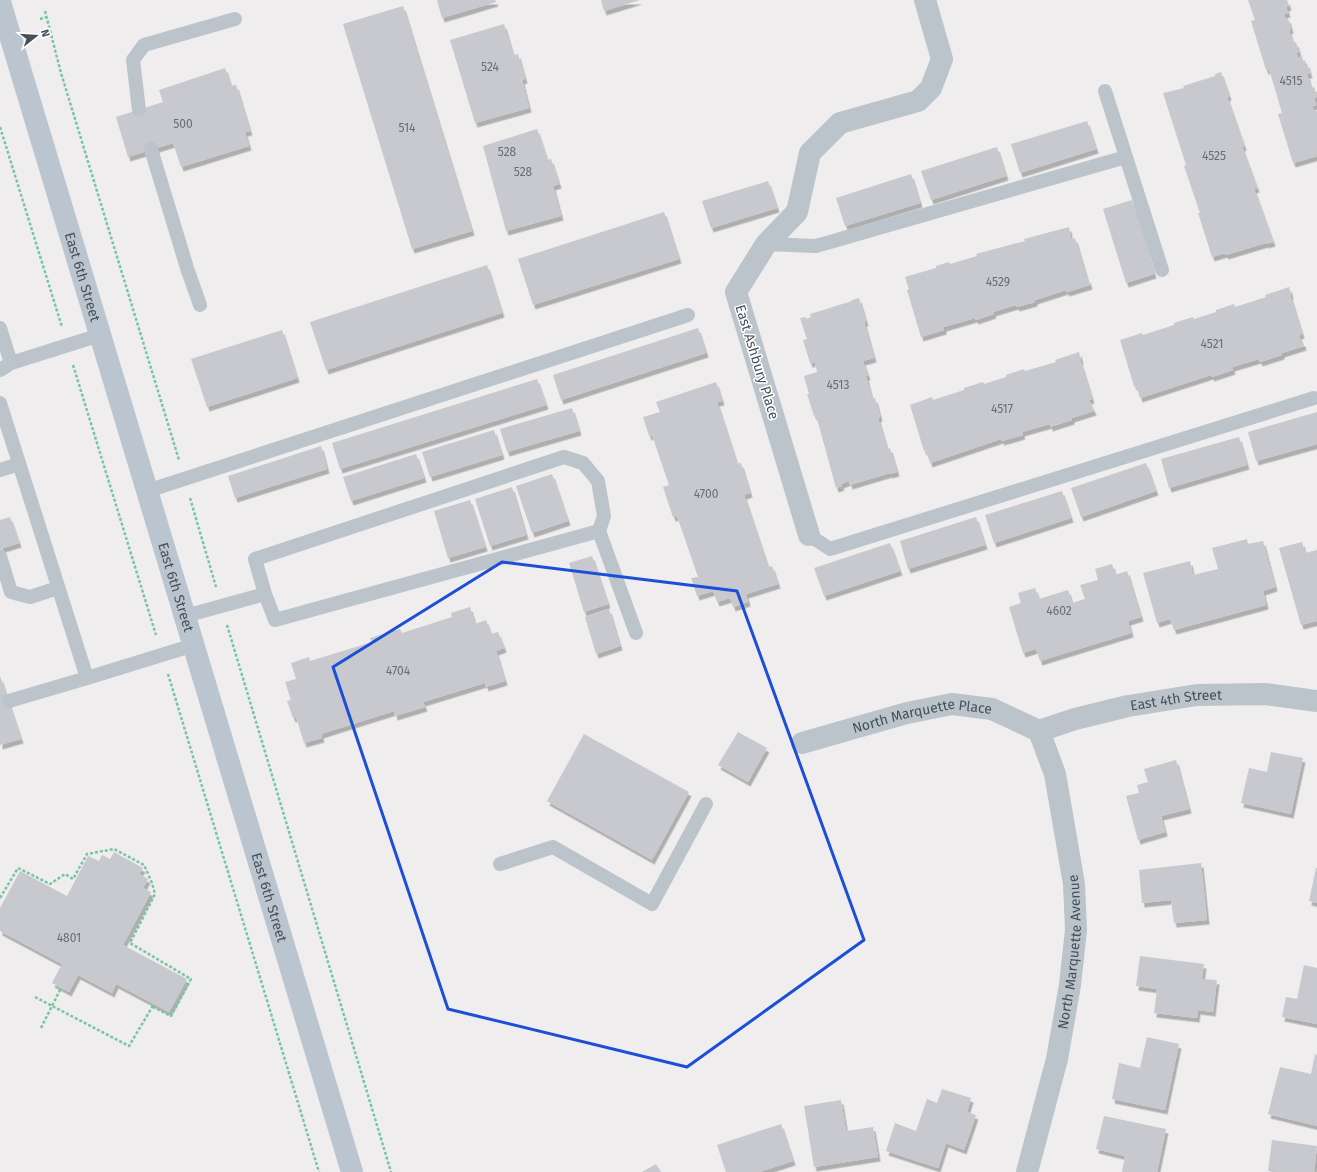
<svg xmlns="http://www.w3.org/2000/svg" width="1317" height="1172" font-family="'Fira Sans',sans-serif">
<defs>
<filter id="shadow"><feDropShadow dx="2.5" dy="4.5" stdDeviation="0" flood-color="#0004"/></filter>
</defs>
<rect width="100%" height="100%" fill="#efeded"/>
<path fill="#c7c9cf" filter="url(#shadow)" d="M437,0H495L496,2L442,18Z
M601,0H640L604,11Z
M1248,0H1287L1289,6L1286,7L1288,13L1284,14L1285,19L1288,18L1291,29L1289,30L1293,43L1296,42L1299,53H1296L1298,58L1302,56L1304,64L1307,63L1310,74H1307L1311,88L1314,87L1317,97L1314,98L1316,105L1312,106L1314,111L1316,110L1317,112V156L1293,163L1278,114L1282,113L1269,69L1266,70L1251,21L1255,20Z
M403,6L472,231L412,249L343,24Z
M504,24L513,55L518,54L525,79L522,80L529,108L475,123L450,40Z
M225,68L231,86L236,85L250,131L245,132L249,146L181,167L173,143L128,157L116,117L163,102L159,90Z
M1221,72L1229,96L1227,97L1244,146L1242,147L1257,188L1254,189L1273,242L1266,244V243L1226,255L1225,253L1212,257L1198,213H1200L1184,166L1186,165L1163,93L1184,88L1183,86L1215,76V74Z
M1087,121L1096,149L1020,173L1011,144Z
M537,129L547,160L551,159L559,184L553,186L561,216L506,231L483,146Z
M997,147L1006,176L931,200L921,171Z
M911,174L920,203L845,226L836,198Z
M768,181L777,208L711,228L702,201Z
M1132,200L1154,274L1126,283L1103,209Z
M664,212L679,259L533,305L518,259Z
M1069,227L1071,239L1075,238L1087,279L1088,278L1090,285L1067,292L1066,290L1035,300V302L1017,307L1016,305L993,312L994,314L976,320L975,318L944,327V330L921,337L907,290L909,289L905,277L936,268V266L949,262L950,264L977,256L976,254L1025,241L1024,239Z
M487,265L502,313L326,370L310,322Z
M1289,287L1291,295H1290L1302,334L1299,335L1301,342H1303L1304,346L1282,353V355L1260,362L1259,359L1232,367L1233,370L1212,377L1211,375L1140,398L1136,385L1134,386L1120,340L1142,333L1143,335L1174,325V323L1193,317L1194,319L1216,312V310L1234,304L1235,307L1266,297L1265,295Z
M859,298L866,322H864L874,358L863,361L868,376H866L872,399L875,398L880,417L878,418L887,449L890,448L897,472L890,474V473L850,485L849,481L841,484L842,486L836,488L816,415L814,416L807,394H809L804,376L817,372L815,362L810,363L803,340L807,339L800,318L806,317V319L811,317L810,314L852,301V300Z
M698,328L706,353L561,400L553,375Z
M282,330L297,378L207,407L191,359Z
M1079,352L1081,360H1080L1092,399L1089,400L1094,411L1072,418V420L1050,427V424L1022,432L1023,435L1002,441L1001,439L930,463L926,450L924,451L910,405L932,397L933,400L964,390V388L983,382L984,384L1006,377V375L1024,369L1025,371L1056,362L1055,360Z
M537,379L546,405L340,469L332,443Z
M716,382L722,401L717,402L737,464L741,463L750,493L744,495L768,567L772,566L778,584L746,594L748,602L733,607L730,598L717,602L713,591L697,596L691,578L698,577L677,516L673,517L663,487L669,485L652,435L649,436L643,417L660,412L656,402Z
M572,408L579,431L507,452L500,429Z
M1317,412V444L1256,461L1248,432Z
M494,430L502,455L430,477L422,452Z
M1239,437L1247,465L1169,488L1161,459Z
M321,446L327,469L235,498L228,476Z
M416,454L424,478L351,501L343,477Z
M1146,463L1156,491L1081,517L1071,488Z
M552,474L568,521L532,533L516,486Z
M512,487L526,535L490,546L475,499Z
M1062,491L1071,518L994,543L985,515Z
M470,500L485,547L448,558L434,511Z
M10,517L19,543L0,549V520Z
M976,517L985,545L908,569L900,541Z
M1247,539L1248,544L1263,541L1275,587L1263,591L1266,605L1174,630L1170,619L1157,623L1143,573L1190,561L1193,575L1218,569L1212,548Z
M1302,542L1305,553L1317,550V621L1301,625L1279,548Z
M890,543L900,571L824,596L814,568Z
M592,556L608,604L584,612L569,563Z
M1112,564L1115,575L1127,571L1141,617L1128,621L1131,633L1040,661L1036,649L1023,653L1009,607L1021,603L1018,593L1035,588L1039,599L1068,590L1072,603L1085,599L1080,585L1098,580L1095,569Z
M470,607L475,624L486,620L491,634L498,632L504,648L496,651L505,681L486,687L485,683L423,702L425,707L395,716L394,711L321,734L322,738L304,743L296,717L293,718L287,701L291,700L285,682L296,679L291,663L309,657L310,661L372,642L370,638L400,629L402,633L452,617L451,613Z
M609,609L620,646L596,654L585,617Z
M0,676L21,739L0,745Z
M738,732L767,748L748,782L718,765Z
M584,734L689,792L652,860L547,801Z
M1271,752L1303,758L1291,814L1241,803L1249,768L1267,772Z
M1176,760L1189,809L1161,816L1165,832L1138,840L1126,796L1139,793L1137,785L1148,782L1144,769Z
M114,852L143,868L139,874L148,879L143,888L151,892L123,945L187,979L169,1012L116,984L112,993L78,975L69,992L52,983L62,964L0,931V908L20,871L67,896L88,856L99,861L102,855L110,859Z
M1201,863L1207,920L1174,923L1171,900L1142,903L1139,870Z
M1316,868H1317V903L1309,901Z
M1140,956L1204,964L1202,979L1217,980L1213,1012L1198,1010L1197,1018L1154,1013L1157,989L1136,986Z
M1304,965L1317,968V1024L1282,1017L1286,997L1297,999Z
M1147,1037L1179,1044L1165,1110L1112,1099L1119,1063L1140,1068Z
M1315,1054L1317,1055V1126L1268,1114L1280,1067L1311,1074Z
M942,1089L971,1098L967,1112L976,1115L964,1150L946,1143L938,1168L886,1151L895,1123L916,1131L927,1099L937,1103Z
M841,1100L846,1131L873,1127L878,1157L814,1167L804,1106Z
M1104,1116L1166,1129L1157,1172H1122L1125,1156L1096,1149Z
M781,1124L793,1161L759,1172H726L717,1145Z
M1272,1140L1317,1146L1314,1172L1268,1171Z
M656,1164L661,1172H642Z"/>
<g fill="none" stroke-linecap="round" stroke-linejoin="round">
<path stroke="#76c79f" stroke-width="2.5" stroke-dasharray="3 2" stroke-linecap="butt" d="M45,11L61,73L179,460
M40,19L46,17
M0,127L62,327
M73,365L156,635
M190,498L216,587
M227,625L391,1172
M168,674L319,1172
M0,898L18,868L50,884L65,874L73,879L87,854L114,849L144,865L152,883L155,894L130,943L191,979L171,1016L153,1007
M35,997L129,1046L154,1004
M41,1028L61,988"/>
<path stroke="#bbc4cb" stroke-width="14" d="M1105,91L1162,270
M139,110L133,60L144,45L235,19
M151,149L187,268L200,305
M766,244L816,246L1126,157
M0,328L11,363
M0,370L11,363L100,335
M0,403L87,678L194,645
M0,470L19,464
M147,491L688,315
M599,531L636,633
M809,535L830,549L1314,398
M0,556L11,592L30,597L58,588
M185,616L265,594L275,620L599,531L604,516L598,481L583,463L564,457L255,559L265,594
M9,701L87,678
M500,864L553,847L652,904L706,804"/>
<g stroke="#bbc4cb" stroke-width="22">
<path d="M809,535L736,292L766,244L797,212L810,153L840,123L918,101L931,88L942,59L925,0"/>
<path id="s1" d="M1039,731L1075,719L1128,706L1197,695L1265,694L1317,701"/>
<path id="s2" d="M802,743L907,713L952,704L992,709L1039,731"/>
<path id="s3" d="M1027,1172L1057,1059L1070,985L1076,930L1074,884L1055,774L1039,731"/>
</g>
<path stroke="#bbc5d0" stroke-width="22" id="s4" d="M0,2L352,1172"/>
</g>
<path fill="none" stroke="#1d4ed8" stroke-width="3" stroke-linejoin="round" d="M502,562L737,591L864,940L687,1067L448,1009L333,667Z"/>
<g text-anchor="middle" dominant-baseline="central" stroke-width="3" stroke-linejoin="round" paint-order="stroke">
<g font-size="12" fill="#666e76">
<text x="490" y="67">524</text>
<text x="1291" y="81">4515</text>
<text x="183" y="124">500</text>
<text x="407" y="128">514</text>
<text x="507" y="152">528</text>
<text x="1214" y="156">4525</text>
<text x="523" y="172">528</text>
<text x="998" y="282">4529</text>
<text x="1212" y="344">4521</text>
<text x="838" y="385">4513</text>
<text x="1002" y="409">4517</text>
<text x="706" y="494">4700</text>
<text x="1059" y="611">4602</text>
<text x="398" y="671">4704</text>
<text x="69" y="938">4801</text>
</g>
<g font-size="14" fill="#465059" stroke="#fff">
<text stroke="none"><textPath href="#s4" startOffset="287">East 6th Street</textPath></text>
<text transform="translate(757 362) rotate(73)">East Ashbury Place</text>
<text stroke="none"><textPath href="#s4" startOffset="611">East 6th Street</textPath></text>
<text stroke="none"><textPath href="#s1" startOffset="141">East 4th Street</textPath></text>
<text stroke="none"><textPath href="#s2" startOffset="124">North Marquette Place</textPath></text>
<text stroke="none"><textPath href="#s4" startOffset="935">East 6th Street</textPath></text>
<text stroke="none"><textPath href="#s3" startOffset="225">North Marquette Avenue</textPath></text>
</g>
</g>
<g transform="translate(36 36) rotate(73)" stroke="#ffffff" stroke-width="3" paint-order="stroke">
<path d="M0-3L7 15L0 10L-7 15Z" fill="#465059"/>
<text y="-6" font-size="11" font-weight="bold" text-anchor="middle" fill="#465059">N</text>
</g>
</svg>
